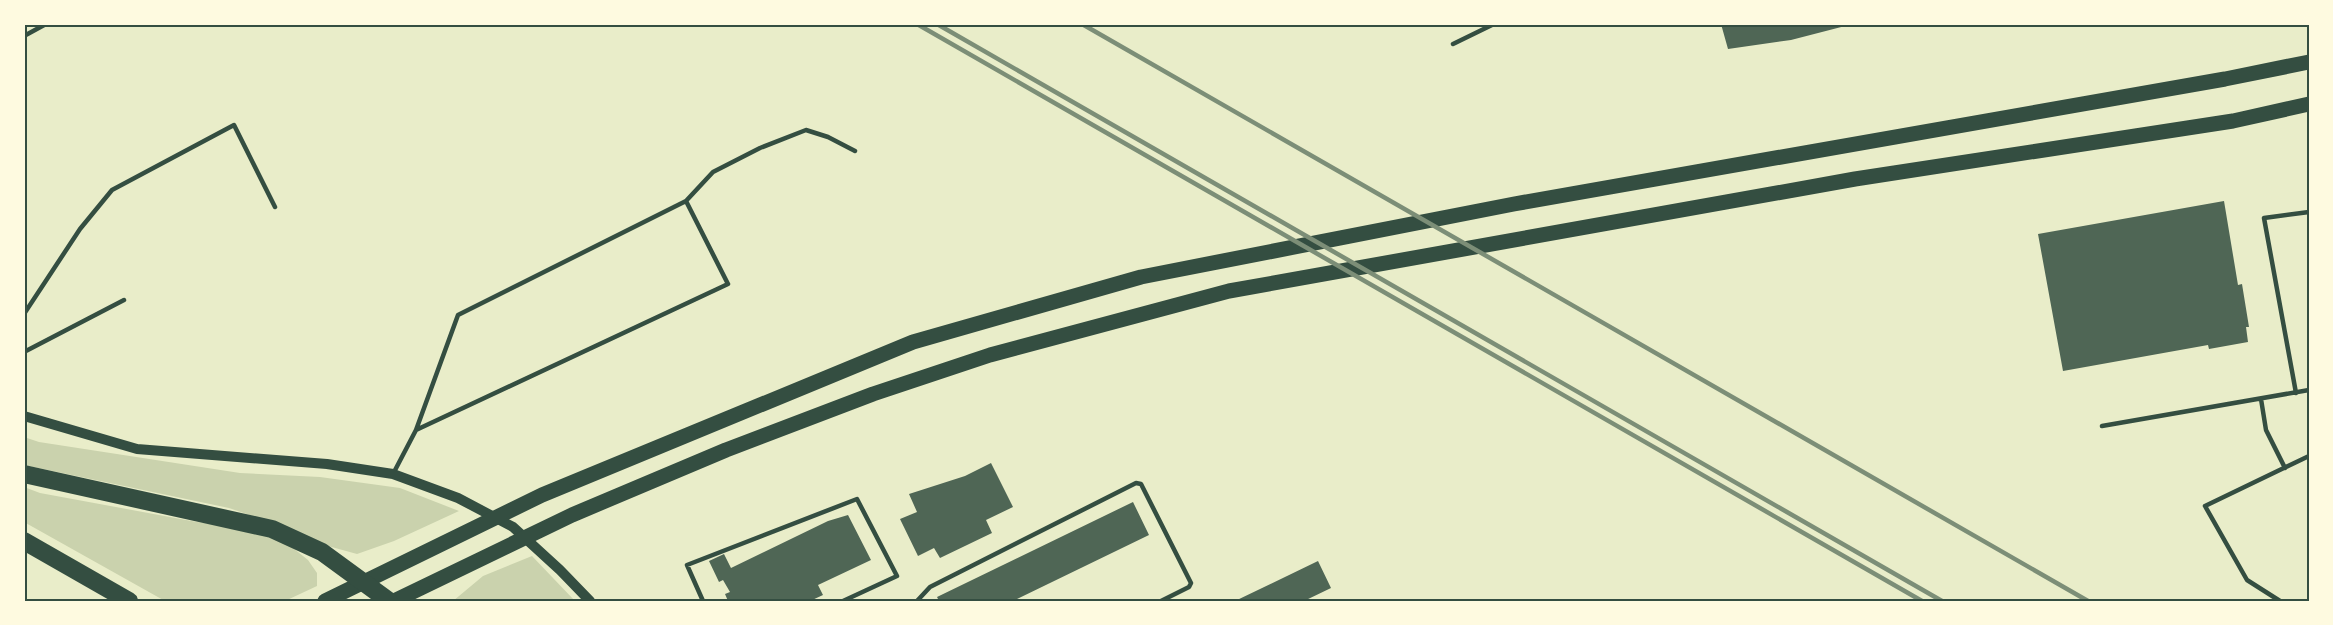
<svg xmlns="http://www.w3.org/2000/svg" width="2333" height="625" font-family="'Fira Sans Condensed',sans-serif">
<rect width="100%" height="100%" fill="#e9edc9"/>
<path fill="#cad2ad" d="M24,437L39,442L240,473L320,477L400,488L459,511L394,541L357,554L328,546L284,527L229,508L24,465Z
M24,487L40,493L197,522L254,529L293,548L308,560L317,573V586L285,601H165L24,522Z
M532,556L575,601H453L483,576Z"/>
<path fill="#4f6655" d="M1721,24H1849V25L1791,40L1728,49Z
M2224,201L2238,285L2242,284L2249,327H2246L2248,342L2209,349L2208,345L2063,371L2038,234Z
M991,463L1013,507L986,520L992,533L940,558L934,548L918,556L900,519L917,512L909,494L965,476Z
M1133,502L1149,535L1013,601H939L937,597Z
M848,515L871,560L818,585L823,595L810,601H728L725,594L730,592L723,580L719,582L709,561L724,554L731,568L828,521Z
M1318,561L1331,588L1304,601H1235Z"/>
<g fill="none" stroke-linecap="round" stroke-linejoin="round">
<path stroke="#344e41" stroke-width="4.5" d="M24,36L46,24
M1453,44L1494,24
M24,314L80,229L112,190L234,125L275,207
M24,352L124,300
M2296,393L2264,218L2309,212
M2261,399L2266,430L2285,468
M2102,426L2309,390
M416,430L458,315L686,201L713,172L760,148L806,130L828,137L855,151
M393,474L416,430L728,284L686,201
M703,601L687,565L857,499L897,576L843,601
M917,601L930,587L1136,483L1141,484L1191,583L1189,587L1161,601
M2280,601L2247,580L2205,506L2309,456"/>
<path stroke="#344e41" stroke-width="10" d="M24,416L137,449L327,464L393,474L458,498L513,527L560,570L590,601"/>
<path stroke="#344e41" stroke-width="15" d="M325,601L542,495L913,342L1141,277L1514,204L2225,79L2309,62
M394,601L572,515L726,450L873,394L990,355L1229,291L1855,179L2233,121L2309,104"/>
<path stroke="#344e41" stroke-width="18" d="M24,474L272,529L322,552L389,601
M24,541L129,601"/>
<path stroke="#7c8e77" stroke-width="4.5" d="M917,24L1922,601
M937,24L1942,601
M1082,24L2088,601"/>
</g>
<rect width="2333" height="625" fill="none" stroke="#fefae0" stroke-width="51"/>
<rect x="26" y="26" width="2282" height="574" fill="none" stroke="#344e41" stroke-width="2"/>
</svg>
